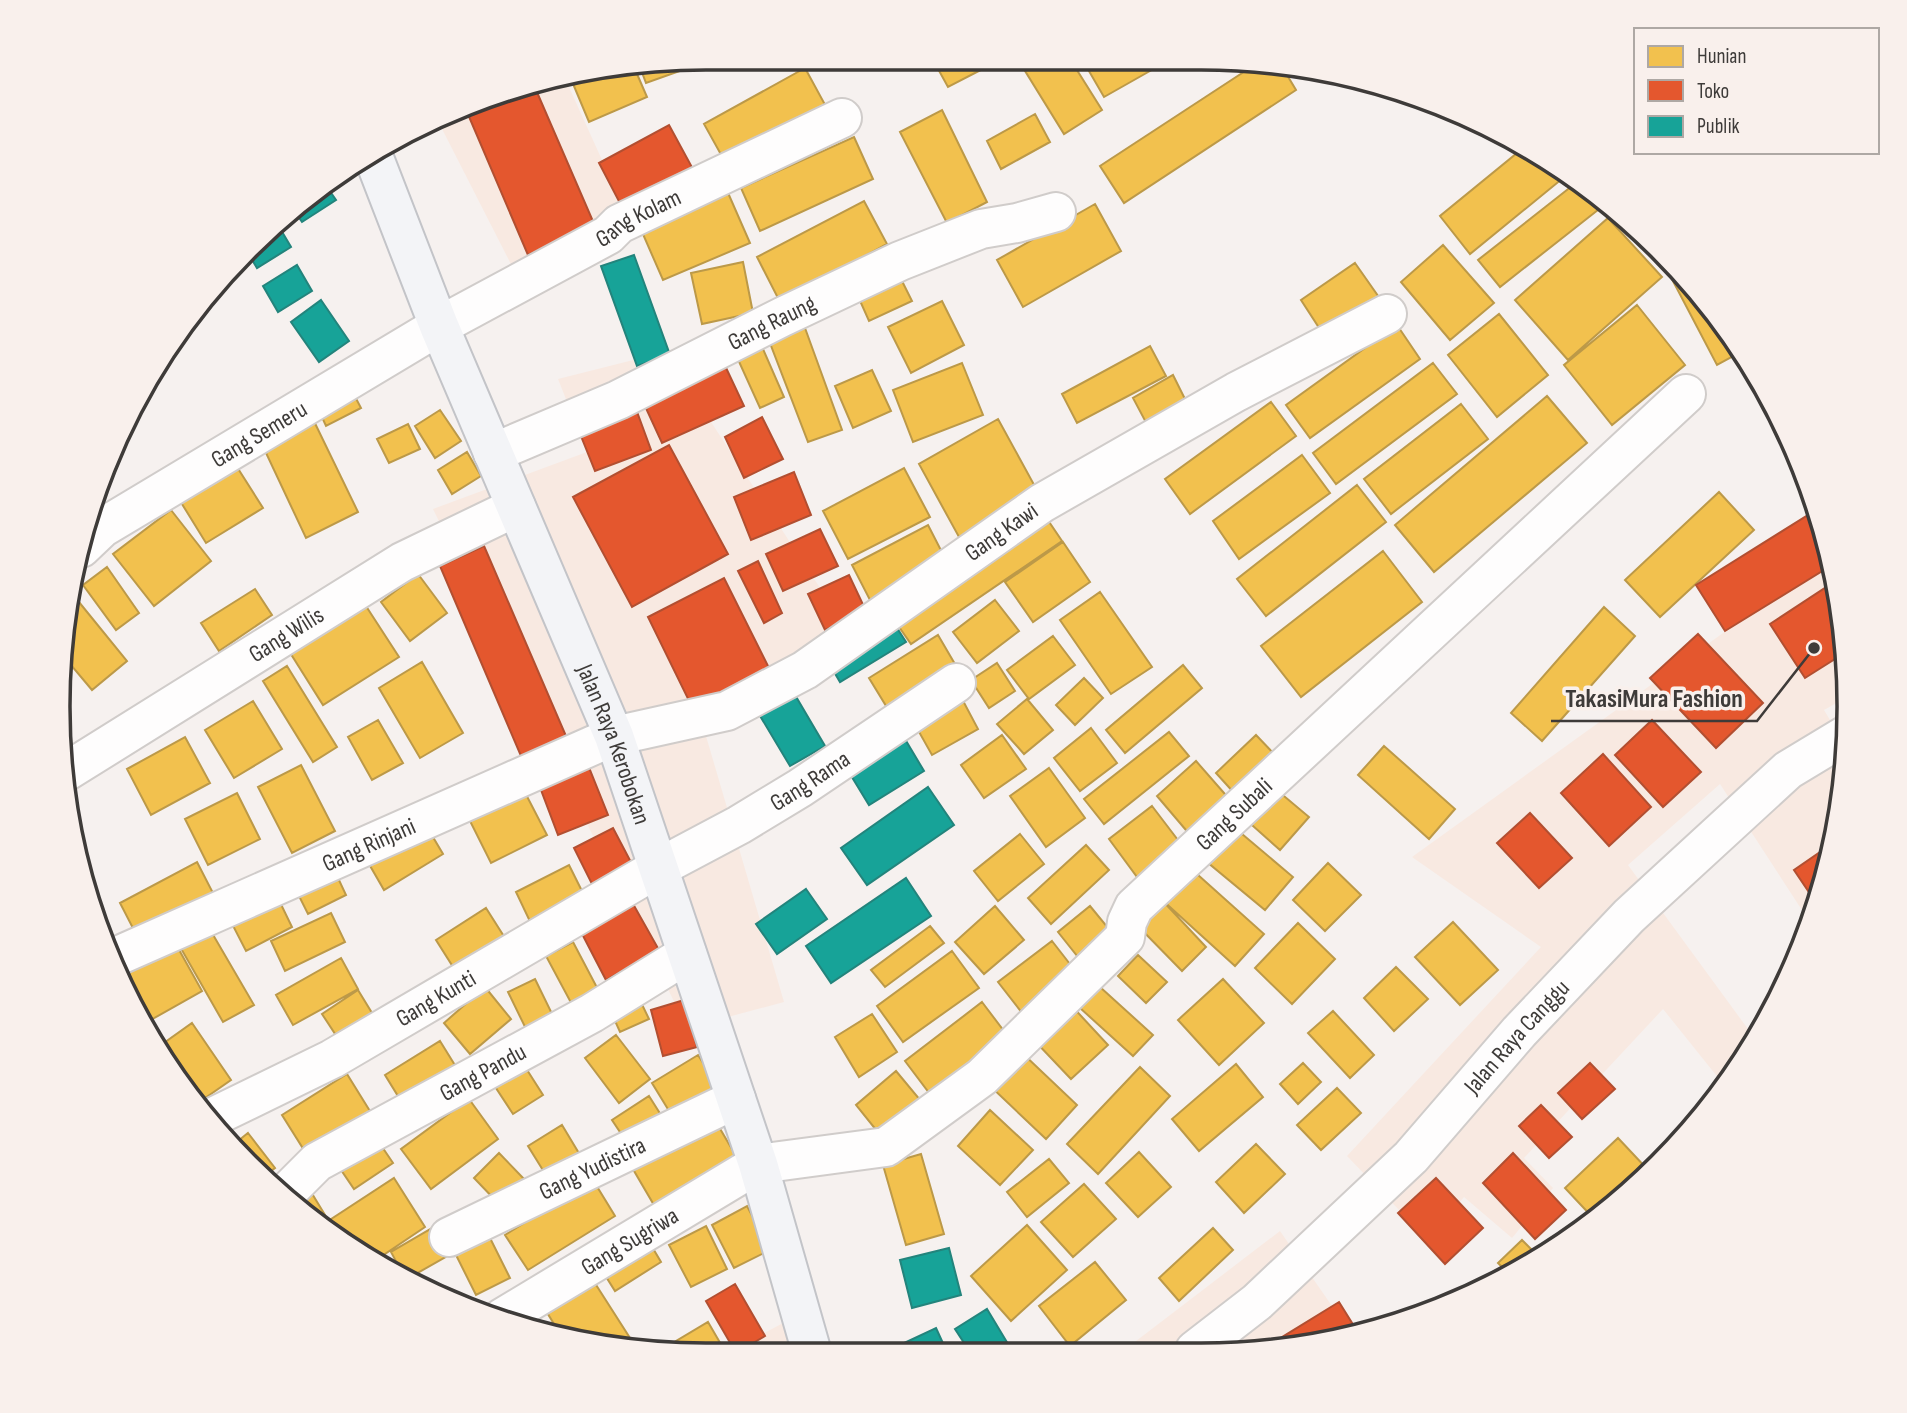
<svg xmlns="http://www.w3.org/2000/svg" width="1907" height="1413" font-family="'Sofia Sans Condensed',sans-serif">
<rect width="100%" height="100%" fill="#f6f1ef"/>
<path fill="#f8e9e1" d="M564,76L635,233L517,276L438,121L538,80Z
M665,352L849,632L701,719L784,1002L687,1028L433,509L587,452L558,379Z
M1830,556L1848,664L1847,697L1824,710L1845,745L1844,792L1811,924L1720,784L1628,865L1756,1040L1724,1085L1663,1009L1524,1158L1553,1188L1512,1238L1464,1197L1428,1240L1347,1156L1541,947L1412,857Z
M1280,1231L1350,1332L1286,1350L1123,1351Z
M815,1306L823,1353H727Z"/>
<path fill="#f2c14e" stroke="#bc9948" stroke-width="2" d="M706,58H716L646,83L640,67Z
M932,58L1002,59L948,87Z
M1034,59H1070L1102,110L1064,134L1022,66Z
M1082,59H1161L1164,63L1104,97Z
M1259,62L1281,65L1296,90L1124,203L1100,166Z
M634,67L647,97L589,122L571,79L582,74Z
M805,68L829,112L729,169L704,124Z
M942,110L987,202L947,223L900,132Z
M1035,114L1050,142L1001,169L987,141Z
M854,137L873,179L760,231L741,188Z
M1522,149L1561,167L1568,174L1470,254L1440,216Z
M1577,182L1603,206L1500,287L1478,260Z
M725,186L750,243L663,280L639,225Z
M864,201L887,244L780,302L757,257Z
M1095,204L1121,251L1023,307L997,260Z
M1608,218L1662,277L1568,360L1515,300Z
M1443,245L1494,303L1450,340L1401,282Z
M743,262L753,313L702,324L691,273Z
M1663,262L1715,312L1741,352L1717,365Z
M1355,263L1383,303L1327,340L1301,300Z
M899,275L912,301L869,321L857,294Z
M942,301L964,345L911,373L888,327Z
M1637,305L1685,365L1612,425L1564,365Z
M1499,314L1548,375L1497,417L1448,355Z
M801,317L842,430L808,442L765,330Z
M1397,325L1420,359L1310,438L1286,405Z
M756,333L784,397L760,408L731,344Z
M1150,346L1166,376L1077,423L1062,394Z
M962,363L983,415L913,442L893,390Z
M1433,363L1457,394L1336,484L1313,453Z
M872,370L891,411L853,428L835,386Z
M1173,375L1190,409L1150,430L1133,398Z
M350,387L361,408L326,426L316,404Z
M1547,396L1587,443L1434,572L1395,525Z
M1271,402L1296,436L1190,514L1165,479Z
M1461,404L1488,439L1391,514L1364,479Z
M440,410L461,441L435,458L415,426Z
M310,413L358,512L306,538L259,438Z
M998,419L1038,492L959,537L919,464Z
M408,424L420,449L389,463L377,439Z
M467,452L481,476L452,494L438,470Z
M1302,455L1330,493L1239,559L1213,521Z
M230,456L263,508L206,543L174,491Z
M904,468L930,517L848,559L823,511Z
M1357,485L1386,522L1266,616L1237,579Z
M1719,492L1754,530L1660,617L1625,580Z
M1039,507L1062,541L911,644L890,614Z
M171,510L211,561L154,606L113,554Z
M928,525L947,562L871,602L852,565Z
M1063,542L1090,582L1033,622L1005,582Z
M1383,551L1422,602L1301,697L1261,646Z
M107,567L139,613L116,630L83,585Z
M418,574L447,613L410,641L381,602Z
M255,589L272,615L219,651L201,623Z
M70,591L127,661L92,690L65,658Z
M1100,592L1152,667L1111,694L1060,620Z
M995,600L1019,631L977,663L953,632Z
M364,603L399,657L323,705L289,651Z
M1604,607L1635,636L1542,741L1511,713Z
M938,635L959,671L891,714L869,678Z
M1053,636L1075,665L1029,699L1007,670Z
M422,662L463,733L420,758L379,688Z
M997,663L1015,691L989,708L971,680Z
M1183,665L1202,688L1125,753L1106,730Z
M287,666L337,747L313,762L263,681Z
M1084,678L1103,698L1075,725L1056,705Z
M961,697L978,729L932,755L914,723Z
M1027,699L1053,730L1024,754L997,724Z
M253,701L282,749L234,778L205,730Z
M378,720L403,763L372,780L348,737Z
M1091,728L1117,763L1080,791L1054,758Z
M1169,732L1189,756L1104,824L1084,799Z
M1002,735L1026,769L984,798L961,765Z
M1256,735L1277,757L1236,795L1216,773Z
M185,737L210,783L151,815L127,769Z
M1384,746L1455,809L1429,839L1358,775Z
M1196,761L1231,801L1191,836L1157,796Z
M301,765L335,831L292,853L258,787Z
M1049,768L1085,818L1046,847L1010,796Z
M518,779L547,835L491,863L463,807Z
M1272,786L1309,817L1280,850L1244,818Z
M237,793L260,839L208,865L185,819Z
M1152,806L1184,848L1140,881L1109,839Z
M424,822L443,854L384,890L365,857Z
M1229,823L1293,877L1265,910L1201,857Z
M1020,834L1044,864L998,901L974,871Z
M1086,845L1109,870L1051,924L1028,898Z
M197,862L214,895L137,936L120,903Z
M331,863L346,895L308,914L292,882Z
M1328,863L1361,895L1325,931L1293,900Z
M569,865L589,905L535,932L516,892Z
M1188,866L1264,934L1235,966L1160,898Z
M275,892L292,927L246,951L228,916Z
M1160,898L1206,947L1182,971L1134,922Z
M995,906L1024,940L984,974L955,942Z
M1090,906L1118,940L1086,967L1058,932Z
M486,908L512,949L462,981L436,940Z
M331,913L345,942L285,971L271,941Z
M205,921L254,1005L223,1022L175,938Z
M1453,922L1498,970L1460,1005L1415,957Z
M1298,923L1335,959L1292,1004L1255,968Z
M930,926L944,943L885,987L871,970Z
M173,939L202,991L149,1021L121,969Z
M1052,941L1080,977L1026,1018L998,982Z
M573,942L603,999L576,1012L546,956Z
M952,951L979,988L903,1042L877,1006Z
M1138,955L1167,982L1146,1003L1118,976Z
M341,958L358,989L293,1025L276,995Z
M1396,967L1428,999L1394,1031L1364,998Z
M535,979L555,1020L528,1033L508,992Z
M1223,979L1264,1023L1219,1065L1178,1020Z
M485,987L511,1019L470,1054L444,1023Z
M1100,987L1153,1035L1133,1056L1080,1008Z
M358,990L380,1026L345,1049L322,1014Z
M635,990L649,1019L620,1032L607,1003Z
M982,1002L1013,1043L936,1102L905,1061Z
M1069,1003L1108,1045L1071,1079L1032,1038Z
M1333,1011L1374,1055L1350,1078L1308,1033Z
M872,1014L897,1052L859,1077L835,1037Z
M192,1023L231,1080L195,1105L161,1045Z
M616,1035L650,1079L619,1103L585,1058Z
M440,1041L461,1075L406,1109L385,1075Z
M1019,1050L1077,1105L1046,1139L988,1084Z
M698,1055L724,1096L677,1124L652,1083Z
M522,1062L543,1095L513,1114L492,1082Z
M1303,1063L1321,1082L1298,1104L1280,1084Z
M1236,1064L1263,1097L1199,1151L1172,1119Z
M1140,1067L1170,1096L1098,1174L1067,1144Z
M896,1071L926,1107L885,1141L856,1105Z
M347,1074L373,1116L309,1158L282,1115Z
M1337,1088L1361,1113L1321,1150L1297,1125Z
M649,1096L666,1123L630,1147L612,1120Z
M469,1099L498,1139L431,1189L401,1149Z
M990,1110L1033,1150L1000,1185L958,1146Z
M712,1115L743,1168L661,1217L630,1164Z
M562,1125L583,1160L549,1180L528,1146Z
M248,1133L275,1168L263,1177L233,1145Z
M376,1138L393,1163L354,1189L337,1164Z
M1618,1138L1649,1171L1596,1221L1565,1188Z
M1256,1144L1285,1174L1244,1213L1216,1182Z
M1139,1152L1171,1187L1138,1217L1106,1183Z
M499,1153L525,1180L499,1204L474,1178Z
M921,1154L944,1234L906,1245L883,1165Z
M1049,1159L1069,1183L1027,1217L1007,1192Z
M394,1178L425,1227L373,1262L322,1225Z
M593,1180L615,1216L528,1270L505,1235Z
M1084,1184L1116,1219L1073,1257L1041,1222Z
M308,1187L325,1215L316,1221L288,1201Z
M747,1206L770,1250L734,1268L712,1225Z
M1027,1225L1067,1270L1011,1321L971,1276Z
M706,1226L727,1269L691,1287L669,1245Z
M434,1227L449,1255L407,1279L405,1278L391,1252Z
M485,1228L510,1278L476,1295L451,1245Z
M1213,1228L1233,1250L1179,1301L1159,1278Z
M645,1235L661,1262L615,1291L598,1264Z
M1522,1240L1537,1255L1507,1272L1498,1263Z
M1095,1262L1126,1300L1070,1346L1039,1306Z
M591,1277L637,1349L562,1337L543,1306Z
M708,1322L726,1353H656Z"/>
<path fill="#e4572e" stroke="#b24f31" stroke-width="2" d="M533,83L595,226L528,255L467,112Z
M669,125L694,171L623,209L599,163Z
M720,355L744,406L662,443L639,393Z
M636,409L651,450L595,471L579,431Z
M762,417L783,459L744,478L725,437Z
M669,445L728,554L632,607L573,497Z
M794,472L811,515L751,540L734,497Z
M1816,510L1827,539L1832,565L1725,631L1696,585Z
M820,529L838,566L783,591L766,554Z
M484,546L569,743L524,763L440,566Z
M758,561L782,613L764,623L738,571Z
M849,575L866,611L825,630L808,594Z
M724,578L772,674L695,713L648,617Z
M1834,582L1846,652L1805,678L1770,624Z
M1698,634L1763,703L1716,748L1650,678Z
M1652,720L1701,772L1663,807L1615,755Z
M1603,754L1651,807L1609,846L1561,793Z
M584,755L608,815L558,835L535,774Z
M1530,813L1572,858L1539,888L1497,843Z
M613,828L633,866L593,886L574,848Z
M1826,848L1829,853L1817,904L1794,870Z
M628,895L659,950L606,980L578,926Z
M684,1000L697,1047L663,1056L651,1010Z
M1590,1063L1615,1089L1582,1119L1558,1093Z
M1541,1105L1572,1137L1549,1158L1519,1126Z
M1513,1153L1566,1210L1535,1239L1483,1183Z
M1436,1178L1483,1228L1445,1264L1398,1213Z
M735,1284L765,1336L736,1353L706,1301Z
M1339,1302L1357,1331L1286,1350H1261Z"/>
<path fill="#17a398" stroke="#23847c" stroke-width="2" d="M327,187L336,200L302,222L295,212Z
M278,225L291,247L257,268L246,250Z
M634,255L670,355L637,366L601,266Z
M297,265L312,291L278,312L263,286Z
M321,300L349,341L319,362L291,322Z
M888,614L906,642L840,682L826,658Z
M788,683L825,746L790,766L753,704Z
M899,729L924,771L869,805L844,764Z
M928,787L954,825L867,885L841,848Z
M906,878L931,916L831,983L806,946Z
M806,889L827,919L777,954L756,924Z
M949,1248L961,1295L912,1308L900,1260Z
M987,1309L1008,1344L996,1352H970L955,1329Z
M936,1328L947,1352H885Z"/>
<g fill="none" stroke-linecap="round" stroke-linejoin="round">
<defs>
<g id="minor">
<path id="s1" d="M493,453L618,400L782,317L900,261L981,229L1017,223L1056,212"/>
<path id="s2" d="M81,548L102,528L439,326L608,235L619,224L842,118"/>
<path id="s3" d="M64,773L402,562L516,507"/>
<path id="s4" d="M122,954L614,736L727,711L805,670L1042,503L1236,392L1387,314"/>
<path id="s5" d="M209,1119L332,1059L658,868L739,825L800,788L956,683"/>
<path id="s6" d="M282,1197L317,1162L592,1013L687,954"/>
<path id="s7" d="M449,1237L736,1099"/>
<path id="s8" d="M502,1318L758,1164L886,1147L982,1077L1125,937L1127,922L1134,907L1686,394"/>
</g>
<g id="secondary">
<path id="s9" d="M1195,1350L1257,1302L1411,1157L1519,1032L1629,916L1788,770L1846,735"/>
</g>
<g id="primary">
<path id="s10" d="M372,153L439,326L614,736L758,1164L812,1353"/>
</g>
</defs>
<use href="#minor" stroke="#d0ccca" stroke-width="42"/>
<use href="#secondary" stroke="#d0ccca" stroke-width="42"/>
<use href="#primary" stroke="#c3c4c8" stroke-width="42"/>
<use href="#minor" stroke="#fefdfd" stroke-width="38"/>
<use href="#secondary" stroke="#fefdfd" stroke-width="38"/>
<use href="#primary" stroke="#f3f4f7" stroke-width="38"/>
</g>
<g text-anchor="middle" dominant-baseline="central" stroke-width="7" stroke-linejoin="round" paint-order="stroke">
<g font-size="24" fill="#3e3b39" stroke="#f9f0ec">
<text stroke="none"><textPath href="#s2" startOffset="649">Gang Kolam</textPath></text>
<text stroke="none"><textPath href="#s1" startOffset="308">Gang Raung</textPath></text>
<text stroke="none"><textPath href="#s2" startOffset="212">Gang Semeru</textPath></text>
<text stroke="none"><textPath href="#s4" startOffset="982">Gang Kawi</textPath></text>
<text stroke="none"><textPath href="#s3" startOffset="262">Gang Wilis</textPath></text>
<text stroke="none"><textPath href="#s10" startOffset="639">Jalan Raya Kerobokan</textPath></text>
<text stroke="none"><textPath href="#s5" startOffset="690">Gang Rama</textPath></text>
<text stroke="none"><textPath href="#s8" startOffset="915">Gang Subali</textPath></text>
<text stroke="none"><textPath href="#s4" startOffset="270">Gang Rinjani</textPath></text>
<text stroke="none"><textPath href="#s5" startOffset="257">Gang Kunti</textPath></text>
<text stroke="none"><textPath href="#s9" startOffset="450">Jalan Raya Canggu</textPath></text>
<text stroke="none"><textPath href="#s6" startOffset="238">Gang Pandu</textPath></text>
<text stroke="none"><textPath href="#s7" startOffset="159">Gang Yudistira</textPath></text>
<text stroke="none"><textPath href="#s8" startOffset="149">Gang Sugriwa</textPath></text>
</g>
</g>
<path d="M0 0H1907V1413H0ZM706 70H1201A636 636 0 0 1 1837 706V707A636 636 0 0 1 1201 1343H706A636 636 0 0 1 70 707V706A636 636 0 0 1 706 70Z" fill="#f9f0ec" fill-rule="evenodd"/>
<path fill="none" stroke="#3e3b39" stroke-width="3.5" d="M706 70H1201A636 636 0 0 1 1837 706V707A636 636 0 0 1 1201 1343H706A636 636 0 0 1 70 707V706A636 636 0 0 1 706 70Z"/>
<path fill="none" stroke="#3e3b39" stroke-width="2.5" d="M1814 648L1757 721H1551"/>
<circle fill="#3e3b39" stroke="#f9f0ec" stroke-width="2.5" cx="1814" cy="648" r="7"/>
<g font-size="26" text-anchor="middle" font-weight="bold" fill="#3e3b39" stroke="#f9f0ec" stroke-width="7" stroke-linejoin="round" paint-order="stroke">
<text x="1654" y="707">TakasiMura Fashion</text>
</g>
<rect x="1634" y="28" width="245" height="126" fill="#f9f0ec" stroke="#aea8a4" stroke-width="2"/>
<rect x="1648" y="46" width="35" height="21" fill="#f2c14e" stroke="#aea8a4" stroke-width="2"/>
<text x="1697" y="63" font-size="21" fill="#3e3b39">Hunian</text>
<rect x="1648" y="80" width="35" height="21" fill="#e4572e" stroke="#aea8a4" stroke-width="2"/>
<text x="1697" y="98" font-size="21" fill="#3e3b39">Toko</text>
<rect x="1648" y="116" width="35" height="21" fill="#17a398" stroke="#aea8a4" stroke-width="2"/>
<text x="1697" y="133" font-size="21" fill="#3e3b39">Publik</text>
</svg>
